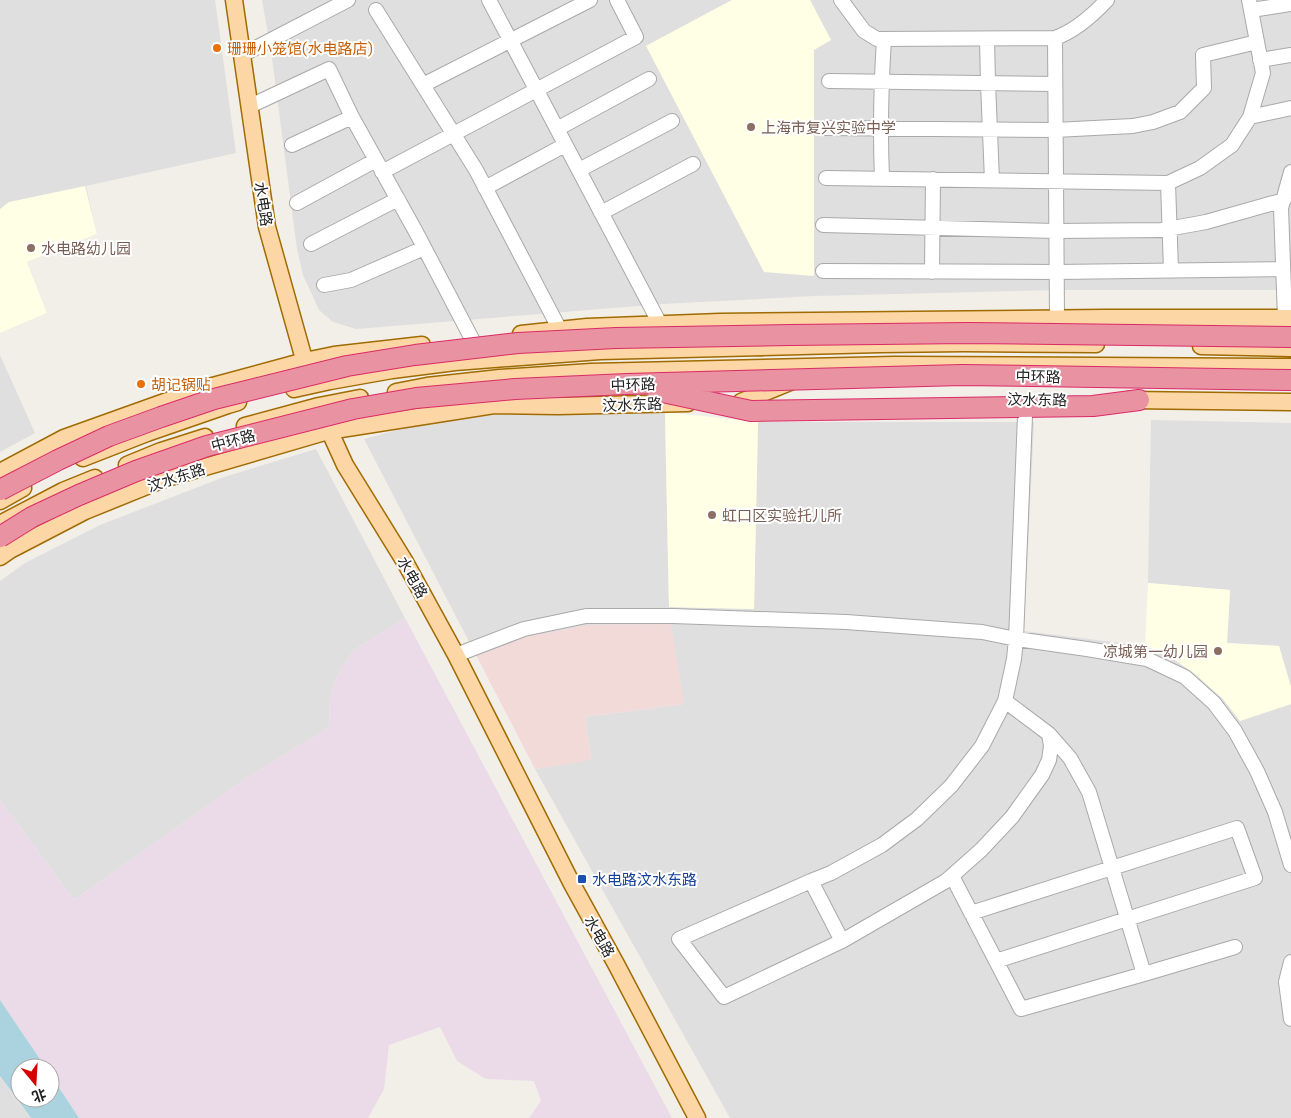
<svg xmlns="http://www.w3.org/2000/svg" width="1291" height="1118" font-family="'Exo 2','Noto Sans SC',sans-serif">
<rect width="100%" height="100%" fill="#f2efe9"/>
<path fill="#e0dfdf" d="M0,0H215L236,153L86,186L97,234L27,262L47,313L0,333Z
M262,0H732L646,46L814,275V49L831,40L810,0H1291V290H1057L814,296L663,304L356,329L333,322L319,310L303,275L297,249L271,51Z
M0,355L35,433L0,452Z
M665,412L669,607L754,609L758,422H1034L1024,631L1145,646L1168,655L1195,674L1223,699L1240,721L1291,704V1118H730L535,769L591,759L585,717L684,704L524,637L476,655L364,439L423,423L494,415Z
M1151,420L1291,423V687L1279,646L1227,643L1230,590L1148,583Z
M316,449L405,618L354,650L337,676L330,697L329,727L245,779L74,900L0,800V581L25,563L100,525L224,477Z
M0,1076L16,1099L31,1118H0Z"/>
<path fill="#f2dad9" d="M671,624L684,704L585,717L591,760L535,769L476,655L524,637L587,625Z"/>
<path fill="#ebdbe8" d="M405,618L672,1118H529L541,1101L534,1081L486,1079L457,1061L440,1027L389,1045L384,1089L368,1118H79L50,1074V1068H46L0,1000V800L74,900L245,779L329,727L330,697L337,676L354,650Z"/>
<path fill="#ffffe5" d="M732,0H810L831,40L814,50V276L764,272L646,46Z
M85,186L97,234L27,262L47,313L0,333V209L9,202Z
M665,412L758,422L754,609L669,607Z
M1148,583L1230,590L1227,643L1279,646L1291,687V704L1240,721L1223,699L1195,674L1168,655L1145,646Z"/>
<path fill="#aad3df" d="M0,1000L46,1068H20V1098H50V1074L79,1118H31L0,1076Z"/>
<g fill="none" stroke-linecap="round" stroke-linejoin="round">
<defs>
<path id="minor" d="M489,0L660,324
M841,0L864,31L877,39L1055,38L1057,318
M376,10L476,170L560,330
M1251,10L1291,4
M1055,38C1075,31 1092,16 1107,0
M987,39L988,83L992,180
M242,55L348,0
M1260,60L1291,55
M829,81L1055,84
M423,85L590,0
M250,106L329,69L352,117
M1250,117L1291,108
M824,128L1055,130L1133,126L1153,122L1180,112L1204,88L1203,55L1257,42
M557,129L649,79
M292,145L352,117L416,232L472,339
M579,170L672,121
M382,172L636,37L617,0
M826,178L1168,183L1200,168L1232,145L1250,117L1263,73L1249,0
M882,178C880,131 881,86 884,39
M1168,183L1171,270
M485,188L565,145
M297,203L376,160
M601,213L693,164
M823,225L1056,231L1162,230L1206,222L1284,200
M311,244L398,199
M823,271L1057,272L1282,269
M932,272L933,179
M324,285L351,280L424,248
M1285,318L1281,208L1291,172
M456,655L524,629L586,616H673L846,622L982,632L1016,639L1087,649L1147,659L1185,677L1214,703L1235,731L1257,771L1275,812L1291,865
M1049,734L1070,758L1089,792L1144,974L1235,947
M952,876L1021,1009L1144,974
M811,881L842,941L724,997L679,939L811,881L831,873L882,845L917,819L951,786L982,746L1005,701L1014,659L1016,639L1025,416
M971,913L1237,828L1255,878L996,961
M842,941L946,881L981,850L1012,817L1042,775L1049,760L1051,746L1049,734L1005,701
M1291,962L1286,982L1291,1019"/>
<path id="major" d="M234,0L267,227L307,370
M521,334L587,327L720,322L1105,318H1291
M1201,346L1291,348
M294,389L330,381L392,370L455,362L600,351L880,344L964,343L1096,344
M396,392L427,386L500,378L591,372L894,365L1291,367
M1128,400L1291,402
M741,402L790,382
M325,421L345,465L405,562L456,655L572,884L616,964L697,1118
M245,426L319,406L360,398
M83,458L147,433L228,405L238,402
M127,465L161,451L205,437
M0,472L64,438L198,390L305,361L334,355L422,345
M0,501L23,488
M0,524L63,491L95,478
M0,557L10,550L85,511L164,479L328,431L494,405L558,406L688,403"/>
<path id="highway" d="M1019,407L1093,406L1139,400"/>
</defs>
<use href="#minor" stroke="#a9a9a9" stroke-width="16"/>
<use href="#major" stroke="#a06b00" stroke-width="19"/>
<use href="#highway" stroke="#dc2a67" stroke-width="22"/>
<use href="#minor" stroke="#fff" stroke-width="14"/>
<use href="#major" stroke="#fcd6a4" stroke-width="16"/>
<use href="#highway" stroke="#e892a2" stroke-width="20"/>
<defs>
<path id="highway-bridge" d="M658,391L751,411L1019,407
M0,490L58,460L109,436L161,417L214,399L347,366L415,355L518,343L616,338L791,335L968,333L1291,337
M0,537L32,517L79,495L136,471L207,446L353,409L416,398L515,389L627,384L962,375L1291,380"/>
</defs>
<use href="#highway-bridge" stroke="#dc2a67" stroke-width="22" stroke-linecap="butt"/>
<use href="#highway-bridge" stroke="#e892a2" stroke-width="20"/>
</g>
<g fill="#e8710a" stroke="#fff" stroke-width="2">
<circle cx="217" cy="48" r="5"/>
<circle cx="141" cy="384" r="5"/>
</g>
<g fill="#8d6e63" stroke="#fff" stroke-width="2">
<circle cx="751" cy="127" r="5"/>
<circle cx="31" cy="248" r="5"/>
<circle cx="712" cy="515" r="5"/>
<circle cx="1218" cy="651" r="5"/>
</g>
<rect fill="#1a4fb4" stroke="#fff" stroke-width="2" x="577" y="874" width="10" height="10" rx="2.5"/>
<g text-anchor="middle" dominant-baseline="central" stroke-width="4" stroke-linejoin="round" paint-order="stroke">
<g font-size="15" fill="#c56008" stroke="#fff" text-anchor="start">
<text x="227" y="48">珊珊小笼馆(水电路店)</text>
<text x="151" y="384">胡记锅贴</text>
</g>
<g font-size="15" fill="#785e54" stroke="#fff" text-anchor="start">
<text x="761" y="127">上海市复兴实验中学</text>
<text x="41" y="248">水电路幼儿园</text>
<text x="722" y="515">虹口区实验托儿所</text>
<text x="1208" y="651" text-anchor="end">凉城第一幼儿园</text>
</g>
<g font-size="15" fill="#222" stroke="#fff">
<text transform="translate(264 204) rotate(81)">水电路</text>
<text transform="translate(1038 376) rotate(1)">中环路</text>
<text transform="translate(633 384) rotate(-2)">中环路</text>
<text transform="translate(1037 399) rotate(1)">汶水东路</text>
<text transform="translate(632 404) rotate(-2)">汶水东路</text>
<text transform="translate(233 440) rotate(-15)">中环路</text>
<text transform="translate(176 477) rotate(-18)">汶水东路</text>
<text transform="translate(413 577) rotate(61)">水电路</text>
<text transform="translate(600 936) rotate(61)">水电路</text>
</g>
<g font-size="15" fill="#164399" stroke="#fff" text-anchor="start">
<text x="592" y="879">水电路汶水东路</text>
</g>
</g>
<g transform="translate(35 1083) rotate(162)"><circle r="24" fill="#ffffff" stroke="#a7a7a7"/>
<path d="M0-4L9 19L0 12L-9 19Z" fill="#d40000"/>
<text y="-8" font-size="14" font-weight="bold" text-anchor="middle" fill="#222222">北</text>
</g>
</svg>
